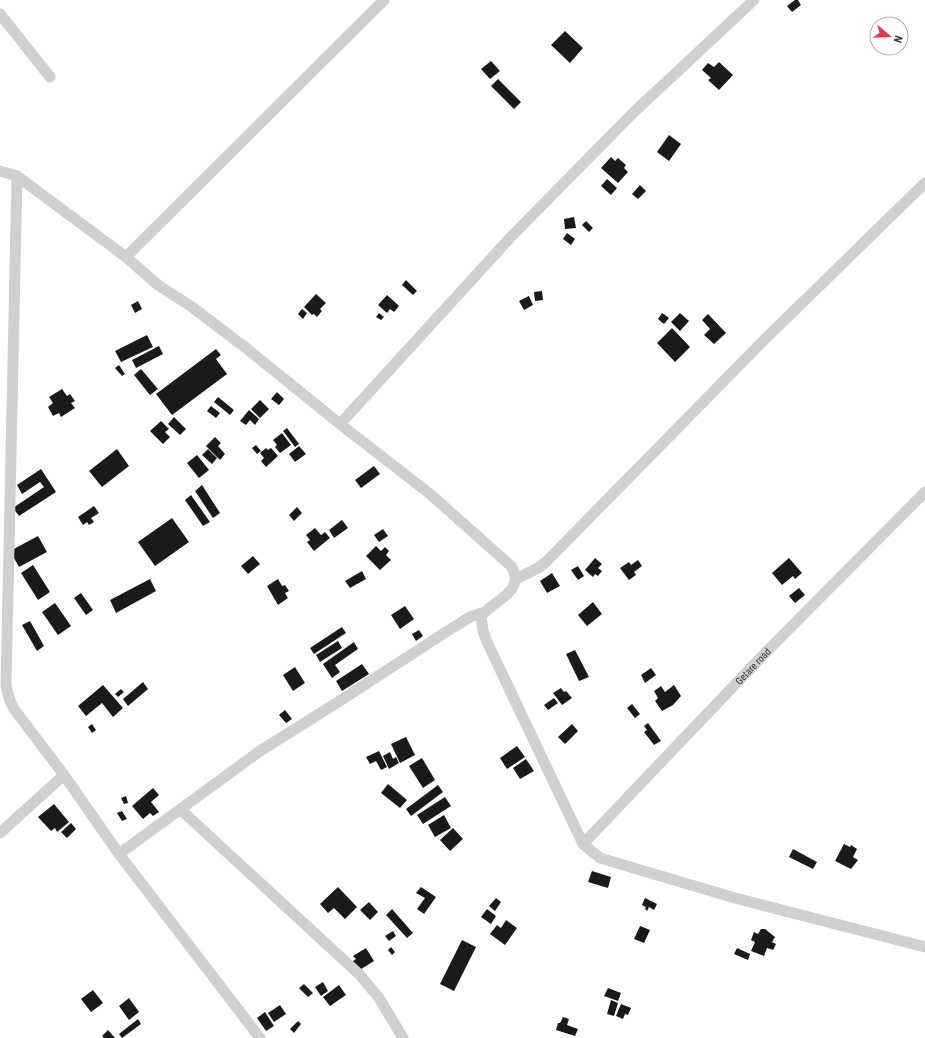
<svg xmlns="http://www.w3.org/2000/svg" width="925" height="1038" font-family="'Roboto Condensed',sans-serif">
<rect width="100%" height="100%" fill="#fff"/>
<path fill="#1a1a1a" d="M795,0H798L801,5L792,12L787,6Z
M565,31L583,48L570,63L551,45Z
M491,61L500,71L490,79L481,69Z
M719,62L733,75L719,90L708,80L711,78L702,70L708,63L714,67Z
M498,79L521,102L514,109L491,86Z
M669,135L681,144L669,161L657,152Z
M611,157L615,161L618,158L626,165L624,168L628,172L618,183L601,168Z
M607,179L617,188L611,195L601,186Z
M640,185L646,191L638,199L632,194Z
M574,217L576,228L565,229L564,219Z
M586,221L593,228L589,232L582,225Z
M567,233L575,239L571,245L563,239Z
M406,280L417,291L413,295L402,285Z
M542,291L543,300L535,301L534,292Z
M316,294L326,303L320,309L322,311L317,317L314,314L312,315L304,307Z
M387,295L399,306L394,312L390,309L387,313L378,305Z
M529,296L533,305L524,310L519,301Z
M138,301L142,309L135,313L131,305Z
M302,309L307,313L303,319L298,314Z
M379,313L384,317L381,320L376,317Z
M662,313L669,318L664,324L658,319Z
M680,313L689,321L680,331L671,322Z
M708,314L726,333L714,344L704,335L710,329L702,320Z
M672,328L690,347L675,362L657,343Z
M147,335L153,347L121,362L115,351Z
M159,346L163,354L136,368L132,360Z
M216,349L221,355L216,359L227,374L172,415L156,394Z
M119,365L125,374L122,376L115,368Z
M141,369L158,389L150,395L134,375Z
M62,389L67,396L70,394L75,401L71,403L75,408L61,417L59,413L53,416L48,407L53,403L49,397Z
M277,392L284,399L279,405L271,399Z
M218,397L234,410L230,415L214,402Z
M260,400L269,409L260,418L251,409Z
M211,406L220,413L216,418L207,411Z
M249,410L259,419L255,425L250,420L246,425L240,421Z
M174,417L186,429L180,435L168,424Z
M161,421L169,429L165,432L170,437L163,444L150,431Z
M287,428L299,444L295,447L283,431Z
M282,433L291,445L280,453L275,447L277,445L273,440Z
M215,437L221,443L218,446L225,454L220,460L206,446Z
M256,445L261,451L257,454L252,448Z
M299,446L306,454L295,462L289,454Z
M266,448L268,450L271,448L278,456L266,467L261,461L264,458L260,453Z
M117,449L129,466L102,487L89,471Z
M208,449L217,458L212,464L202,455Z
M197,455L209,470L199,478L187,463Z
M374,466L380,474L361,488L355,480Z
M41,469L56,492L19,516L13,508L44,487L40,482L22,494L17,485Z
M202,485L220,513L213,518L195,491Z
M191,495L210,522L203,526L185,500Z
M94,506L99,513L91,518L94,522L89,525L87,522L83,525L78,517Z
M297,507L302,513L294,521L289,515Z
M172,518L189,542L155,566L138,542Z
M342,520L348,528L334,538L329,530Z
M315,528L321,535L325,532L330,538L314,551L307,542L310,540L306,535Z
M383,529L388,536L379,542L374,535Z
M38,536L47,552L19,567L10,551Z
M376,546L381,551L385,547L389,551L386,555L391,560L380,570L366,556Z
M253,556L260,564L248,574L241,566Z
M595,558L602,564L598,568L602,571L598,576L595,574L593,577L585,570Z
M789,558L802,573L795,579L793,576L782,585L772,573Z
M638,560L642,566L634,572L636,575L629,580L620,568L629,562L631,565Z
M33,565L50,592L38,600L21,573Z
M578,566L584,576L578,580L571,570Z
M362,571L366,579L350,588L345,581Z
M552,573L560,586L547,593L540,581Z
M150,579L156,591L116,613L110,600Z
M278,579L282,586L285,585L289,591L285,593L288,598L278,605L267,586Z
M799,588L805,595L795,603L789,596Z
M81,593L93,610L86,615L74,598Z
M593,602L602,614L587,626L578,615Z
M55,603L71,626L58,635L42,612Z
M405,606L414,619L400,629L391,615Z
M30,621L44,646L37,651L22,625Z
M342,627L346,633L314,654L310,648Z
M419,630L423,636L416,641L412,634Z
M338,641L342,648L320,662L316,655Z
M354,642L358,649L335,665L340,672L332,678L323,664Z
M575,650L589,677L579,681L566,654Z
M362,664L369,674L342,691L336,681Z
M295,667L305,683L293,691L283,675Z
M651,668L656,675L645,683L641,675Z
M143,682L148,689L128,706L123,699Z
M103,685L123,708L113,717L102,703L86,716L78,706Z
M674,685L681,696L673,705L662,711L655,701L658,698L654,691L661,686L665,692Z
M561,688L564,692L566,691L572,698L562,705L553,693Z
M121,689L124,692L118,697L115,694Z
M554,698L558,703L548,710L544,705Z
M632,704L640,714L635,718L627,708Z
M285,710L292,719L286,723L279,715Z
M648,723L661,741L654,745L644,732L647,730L644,726Z
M92,724L96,730L92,733L88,727Z
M572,724L578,731L565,744L558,737Z
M406,737L415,755L400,763L391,744Z
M517,746L525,757L507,769L500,758Z
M379,751L387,767L381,770L376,761L370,764L366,757Z
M390,752L393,759L396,757L399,763L389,769L383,756Z
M422,758L435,780L423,788L409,766Z
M526,759L534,771L520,779L513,768Z
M388,784L407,800L400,808L381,793Z
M438,785L443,792L411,816L406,809Z
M153,788L159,795L151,802L159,812L153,816L150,813L143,819L132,806Z
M126,796L128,803L124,804L121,798Z
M445,797L451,806L423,824L417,815Z
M54,804L69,822L57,832L55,828L51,831L38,817Z
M122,811L127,819L122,821L117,813Z
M444,815L451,828L435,837L428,825Z
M71,823L76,829L67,838L61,832Z
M453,828L463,839L450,851L440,840Z
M844,844L850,847L851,845L857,849L853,857L858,860L851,869L835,861Z
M793,849L817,862L813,869L789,857Z
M592,871L611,877L608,888L588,882Z
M338,887L357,907L345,919L334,908L328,913L320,904Z
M421,887L436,897L424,914L417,909L425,898L416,893Z
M496,898L501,902L495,911L489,906Z
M645,898L657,904L654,910L649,907L647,911L645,909L646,907L642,905Z
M369,902L378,912L370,920L360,910Z
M392,909L413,933L407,938L386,915Z
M487,909L496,916L491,924L481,917Z
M506,920L517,928L505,945L490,934L497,925L501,928Z
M640,926L650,930L644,943L634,939Z
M761,929H765L775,937L772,942L776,944L773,950L767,948L764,956L751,951L755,942L751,940L754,932L758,934Z
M393,931L396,936L389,941L385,936Z
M462,940L476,947L454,991L440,984Z
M391,947L395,952L392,955L388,950Z
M366,948L374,961L358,971L353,961L356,959L353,956Z
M737,948L750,954L748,960L734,954Z
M323,982L328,991L321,996L315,987Z
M304,984L313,993L308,997L299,988Z
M339,985L346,995L330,1006L323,997Z
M608,988L621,993L618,1001L604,996Z
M93,990L103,1003L91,1012L81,999Z
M129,998L139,1012L129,1020L119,1006Z
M611,1000L618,1003L614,1016L607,1014Z
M621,1004L631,1008L628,1015L625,1014L623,1019L616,1016Z
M280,1005L286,1014L274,1022L268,1013Z
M265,1012L274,1026L266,1031L257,1018Z
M563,1017L569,1019L567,1025L578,1029L575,1036L556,1030L558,1023H560Z
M138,1019L141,1024L122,1038L119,1034Z
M298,1021L301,1024L294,1033L290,1029Z
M108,1030L115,1038H104L102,1036Z"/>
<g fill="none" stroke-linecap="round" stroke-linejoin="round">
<g stroke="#d0d0d0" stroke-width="11">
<path d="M0,14L50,77"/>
<path d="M0,171L17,176L6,686L10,701L14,709L64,775L119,854L260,1038"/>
<path d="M17,176L126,257L158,285L192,307L246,348L340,424L430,494L511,566C527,591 494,600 481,616L483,631L487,642L583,844L600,858L735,898L925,947"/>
<path d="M126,257L384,0"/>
<path d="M340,424L509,239L633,113L754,0"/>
<path d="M516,579L538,568L546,562L761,343L925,183"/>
<path d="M181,810L360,975L379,998L403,1038"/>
<path d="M0,833L64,775"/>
<path id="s1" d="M583,844L768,650L925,492"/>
<path d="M119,854L260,751L335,704L446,632L470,617L485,612"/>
</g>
</g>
<g text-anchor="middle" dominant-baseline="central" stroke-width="4" stroke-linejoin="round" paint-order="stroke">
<g font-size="10" fill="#333" stroke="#fff">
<text stroke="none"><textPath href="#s1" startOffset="246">Getare road</textPath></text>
</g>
</g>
<g transform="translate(889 36) rotate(109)"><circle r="19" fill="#ffffff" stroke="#adadad"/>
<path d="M0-3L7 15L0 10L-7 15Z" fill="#e63946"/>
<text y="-6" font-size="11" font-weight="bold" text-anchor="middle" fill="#333333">N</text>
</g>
</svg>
